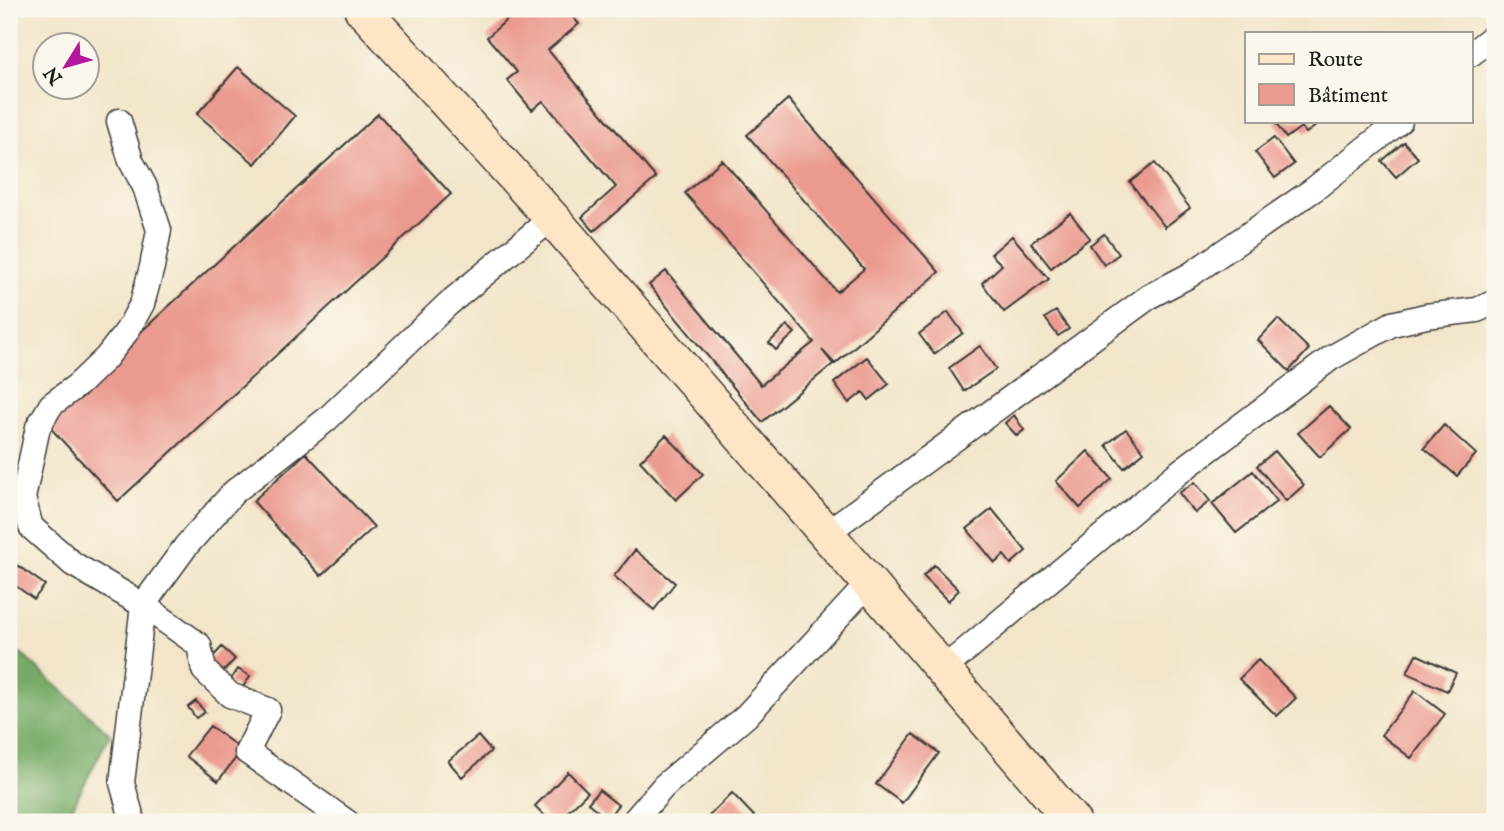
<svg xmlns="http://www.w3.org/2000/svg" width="1504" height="831" font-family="'IM FELL English',serif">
<rect width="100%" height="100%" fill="#fbf7ec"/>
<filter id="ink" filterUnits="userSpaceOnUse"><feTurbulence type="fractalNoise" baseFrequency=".0143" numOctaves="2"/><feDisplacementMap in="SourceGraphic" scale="14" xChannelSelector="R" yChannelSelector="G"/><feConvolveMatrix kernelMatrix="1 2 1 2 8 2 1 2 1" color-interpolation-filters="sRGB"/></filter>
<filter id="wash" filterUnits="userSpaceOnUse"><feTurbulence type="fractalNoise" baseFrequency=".00686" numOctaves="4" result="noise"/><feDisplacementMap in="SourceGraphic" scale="28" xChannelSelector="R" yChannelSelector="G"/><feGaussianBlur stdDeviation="1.57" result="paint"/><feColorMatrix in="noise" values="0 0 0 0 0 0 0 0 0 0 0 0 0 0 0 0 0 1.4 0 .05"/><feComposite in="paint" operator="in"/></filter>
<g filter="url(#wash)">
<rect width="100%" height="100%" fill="#f2e5c9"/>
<path fill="#76aa66" stroke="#496341" stroke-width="2" d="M9,643L110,734L65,822H9Z"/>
<g id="blocks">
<path fill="#eb9a8f" d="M519,9H566L579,24L548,50L656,178L594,231L582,217L616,187L543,101L532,110L507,80L517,72L487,37Z
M238,67L295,116L255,164L197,114Z
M788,99L939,272L835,364L822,350L833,364L762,422L649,285L666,271L761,385L814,342L685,193L722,160L837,292L864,269L747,135Z
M378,114L451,194L118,501L44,421Z
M1274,121H1312L1316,126L1306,133L1301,127L1286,138Z
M1274,138L1294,164L1275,178L1255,152Z
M1404,142L1418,158L1396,177L1382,161Z
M1155,163L1190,208L1165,227L1130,182Z
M1070,213L1090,238L1051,268L1031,243Z
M1104,234L1119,254L1104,265L1090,245Z
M1012,236L1049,279L1004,312L982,283L1002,265L991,254Z
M1056,311L1069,329L1058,336L1045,318Z
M948,312L963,333L934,354L919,334Z
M1278,319L1309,349L1289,371L1258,340Z
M787,325L795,333L776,350L769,343Z
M980,346L996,369L964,391L949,368Z
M867,357L889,384L869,400L863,392L849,403L834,383Z
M1329,406L1351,429L1320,457L1298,433Z
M1014,415L1024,430L1017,436L1005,423Z
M1444,425L1476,454L1457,476L1424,448Z
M1126,429L1144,452L1124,468L1106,445Z
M666,435L703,474L676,500L640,461Z
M1088,451L1112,479L1080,508L1056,481Z
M1275,451L1304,485L1286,501L1257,466Z
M306,453L374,527L321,576L253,501Z
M1253,471L1277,501L1236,533L1212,504Z
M1195,482L1210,501L1195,513L1179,493Z
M992,509L1026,551L1011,564L1004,555L995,563L967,529Z
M635,550L675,583L654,610L614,576Z
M17,565L45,585L34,599L9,581V577Z
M934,565L959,590L948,601L923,576Z
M222,647L235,659L219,676L206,664Z
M1416,654L1456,673L1447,691L1407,673Z
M1258,660L1296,698L1277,716L1239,679Z
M238,669L250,676L241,690L229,682Z
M1415,691L1445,714L1411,758L1381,735Z
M196,701L205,712L196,718L188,707Z
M210,726L242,750L218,781L186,756Z
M913,734L939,753L902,803L876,784Z
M478,736L491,751L462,777L448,761Z
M568,772L588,792L557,822H551L535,806Z
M599,790L618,805L607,819L588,803Z
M732,793L754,816L748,822H703Z"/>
</g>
</g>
<g filter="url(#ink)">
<use href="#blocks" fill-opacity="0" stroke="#3c3a36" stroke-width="2"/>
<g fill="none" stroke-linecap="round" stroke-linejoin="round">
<defs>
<path id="street" d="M1471,54L1495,35
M119,121L131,161L145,187L159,230L152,267L142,304L127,331L106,358L79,384L51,405L38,427L23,498L31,527L73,564L143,605L122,783L133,822
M825,534L1150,296L1190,275L1313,190L1400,121
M942,670L1178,473L1331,358L1392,324L1426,316L1477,310L1495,302
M347,822L247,752L268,710L230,695L204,670L199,645L143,605L186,546L234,492L326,420L448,304L552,218
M633,822L664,786L746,716L869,583"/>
<path id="secondary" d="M362,9L552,218L869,583L1073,822"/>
</defs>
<use href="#street" stroke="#3c3a36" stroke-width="27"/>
<use href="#secondary" stroke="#3c3a36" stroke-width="38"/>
<use href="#street" stroke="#fff" stroke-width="24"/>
<use href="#secondary" stroke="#fee5c5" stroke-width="35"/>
</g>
</g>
<rect width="1504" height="831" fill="none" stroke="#fbf7ec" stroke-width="35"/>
<rect x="1245" y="32" width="228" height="91" fill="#fbf7ec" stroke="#a29f99" stroke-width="2"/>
<rect x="1259" y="54" width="35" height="10" fill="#fee5c5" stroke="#a29f99" stroke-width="2"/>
<text x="1308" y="66" font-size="21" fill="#1c1c1c">Route</text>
<rect x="1259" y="84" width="35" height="21" fill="#eb9a8f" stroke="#a29f99" stroke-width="2"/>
<text x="1308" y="102" font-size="21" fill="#1c1c1c">Bâtiment</text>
<g transform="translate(66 66) rotate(233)"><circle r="33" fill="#fbf7ec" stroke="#a29f99" stroke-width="2"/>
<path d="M0-5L12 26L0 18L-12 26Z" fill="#b5179e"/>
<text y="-10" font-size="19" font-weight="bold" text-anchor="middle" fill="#1c1c1c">N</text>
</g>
</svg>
